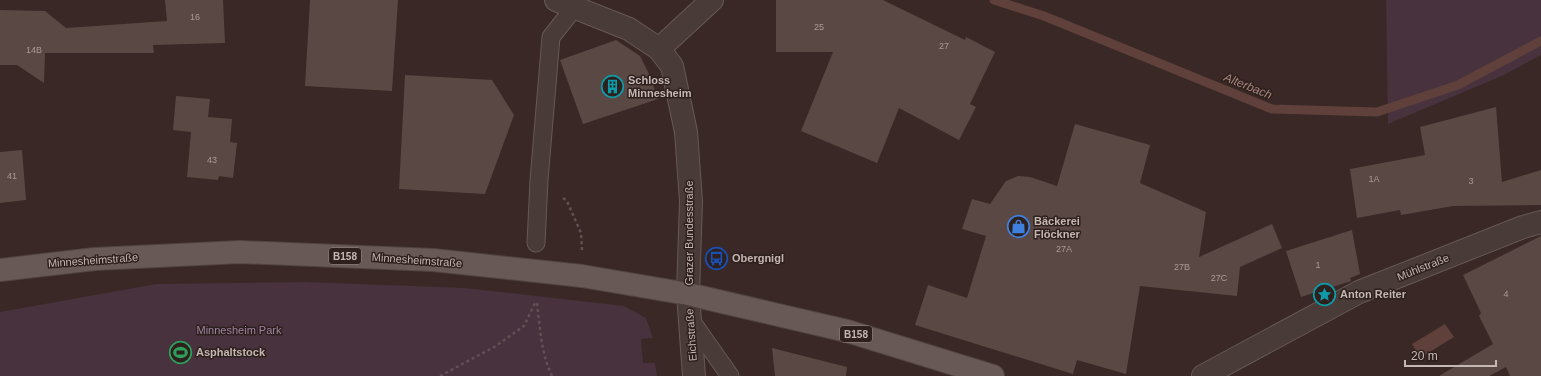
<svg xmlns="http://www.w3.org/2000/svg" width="1541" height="376" font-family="Arial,sans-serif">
<rect width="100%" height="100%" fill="#392825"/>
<path fill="#47323d" d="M1386,0H1541V55L1504,75L1388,124Z
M306,282L465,288L624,306L646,318L653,338L641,339L643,363H655L657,376H0V312L156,284Z"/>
<path fill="#5f403a" d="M1445,324L1454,337L1420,358L1412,344Z"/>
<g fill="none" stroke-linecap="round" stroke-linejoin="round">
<path stroke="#5f403a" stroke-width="9" d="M994,0L1044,16L1272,109L1377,112L1458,85L1541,41"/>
</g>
<path fill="#5a4844" d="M165,0H223L225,43L153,45L154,53H45L44,83L17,65H0V10L45,11L66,28L167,21Z
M310,0H398L392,91L305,86Z
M776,0H883L965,40L966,37L995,52L970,104L976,107L959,140L899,108L877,163L801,131L833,52H776Z
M616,40L640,56L649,74L658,99L583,124L560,60Z
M405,75L492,80L514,115L485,194L399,189Z
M176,96L210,99L208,117L232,119L230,142L237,143L233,178L219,176L218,180L187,177L191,132L173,130Z
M1496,107L1502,182L1541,170V205L1453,206L1401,215L1400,210L1357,218L1350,169L1425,155L1420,127Z
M1075,124L1150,145L1140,183L1206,212L1199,257L1272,224L1282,248L1240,267L1237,296L1140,286L1126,374L1077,360L1073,374L915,325L928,285L967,298L986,236L962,229L972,199L990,204L1006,181L1018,176L1030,177L1057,186Z
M22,150L26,200L0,203V152Z
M1352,230L1360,274L1350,278L1351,281L1301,297L1286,251Z
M1541,236V376H1510L1506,367L1489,376H1439L1493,344L1479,316L1481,313L1463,275Z
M772,348L847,367L846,376H775Z"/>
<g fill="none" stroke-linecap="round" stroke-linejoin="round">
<defs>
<path id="service" d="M536,243L539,180L551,37L574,8
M690,319L730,376"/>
<path id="minor" d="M556,0L629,29L659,49L672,66L686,132L691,201L688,294L694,376
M659,49L712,0
M1203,376L1359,292L1523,227L1541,222"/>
<path id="primary" d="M0,270L95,259L240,252L433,260L582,276L688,294L847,331L993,376"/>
</defs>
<use href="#service" stroke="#675956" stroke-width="19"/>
<use href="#minor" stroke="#675956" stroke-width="24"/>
<use href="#primary" stroke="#524441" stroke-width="24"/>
<path stroke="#625055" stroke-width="2.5" stroke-dasharray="3 3" stroke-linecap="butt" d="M563,198L567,201L581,233L582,250
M537,303C540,328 541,353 552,376
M440,376L496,346L524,326L536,301"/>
<use href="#service" stroke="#493b38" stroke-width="17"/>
<use href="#minor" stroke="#493b38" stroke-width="22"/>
<use href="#primary" stroke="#695956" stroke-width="22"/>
</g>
<defs>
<symbol id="building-ring" viewBox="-11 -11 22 22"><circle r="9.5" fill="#2e201d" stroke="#0f9aa8" stroke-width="1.5"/><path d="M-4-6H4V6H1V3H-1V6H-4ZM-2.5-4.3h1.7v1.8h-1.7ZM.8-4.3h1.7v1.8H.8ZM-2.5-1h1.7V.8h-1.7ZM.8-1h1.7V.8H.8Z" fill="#0f9aa8"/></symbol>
<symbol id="shop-ring" viewBox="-11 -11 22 22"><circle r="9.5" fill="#2e201d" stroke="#3f7fe0" stroke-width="1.5"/><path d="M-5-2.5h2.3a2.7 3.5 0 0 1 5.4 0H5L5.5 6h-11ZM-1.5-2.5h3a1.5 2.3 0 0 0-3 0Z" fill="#3f7fe0"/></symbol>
<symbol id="bus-ring" viewBox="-11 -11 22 22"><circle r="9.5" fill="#2e201d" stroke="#1a4fb4" stroke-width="1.5"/><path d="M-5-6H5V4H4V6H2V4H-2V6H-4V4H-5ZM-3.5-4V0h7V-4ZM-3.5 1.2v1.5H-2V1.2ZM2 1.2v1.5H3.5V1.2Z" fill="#1a4fb4"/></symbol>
<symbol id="sight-ring" viewBox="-11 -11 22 22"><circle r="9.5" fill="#2e201d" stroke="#0f9aa8" stroke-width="1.5"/><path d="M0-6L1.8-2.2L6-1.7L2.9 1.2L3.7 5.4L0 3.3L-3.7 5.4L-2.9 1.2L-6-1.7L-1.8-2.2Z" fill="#0f9aa8"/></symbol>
<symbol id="stadium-ring" viewBox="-11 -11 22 22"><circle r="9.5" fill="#2e201d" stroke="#2e9e5b" stroke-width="1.5"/><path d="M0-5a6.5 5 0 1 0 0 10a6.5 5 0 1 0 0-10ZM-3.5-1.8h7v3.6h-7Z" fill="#2e9e5b"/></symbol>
</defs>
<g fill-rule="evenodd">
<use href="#building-ring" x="600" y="74" width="25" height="25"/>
<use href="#shop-ring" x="1006" y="214" width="25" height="25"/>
<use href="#bus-ring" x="704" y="246" width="25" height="25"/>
<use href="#sight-ring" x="1312" y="282" width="25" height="25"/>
<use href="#stadium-ring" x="168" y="340" width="25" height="25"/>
</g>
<g text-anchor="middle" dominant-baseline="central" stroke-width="3" stroke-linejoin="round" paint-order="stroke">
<g font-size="9" fill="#aa9b97">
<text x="195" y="17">16</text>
<text x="819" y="27">25</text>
<text x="944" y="46">27</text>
<text x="34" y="50">14B</text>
<text x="212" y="160">43</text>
<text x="12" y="176">41</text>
<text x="1374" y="179">1A</text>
<text x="1471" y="181">3</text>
<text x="1064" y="249">27A</text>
<text x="1318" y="265">1</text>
<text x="1182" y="267">27B</text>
<text x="1219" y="278">27C</text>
<text x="1506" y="294">4</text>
</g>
<g fill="#2e201d" stroke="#988a86" stroke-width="1">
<rect x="329" y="248" width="32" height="16" rx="3"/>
<rect x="840" y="326" width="32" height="16" rx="3"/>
</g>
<g font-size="10" font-weight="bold" fill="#c5b7b3">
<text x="345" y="256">B158</text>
<text x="856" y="334">B158</text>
</g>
<g font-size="11" font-weight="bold" fill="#c5b7b3" stroke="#2e201d" text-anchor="start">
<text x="628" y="80">Schloss<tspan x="628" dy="13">Minnesheim</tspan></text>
<text x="1034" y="221">Bäckerei<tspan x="1034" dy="13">Flöckner</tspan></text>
<text x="732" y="258">Obergnigl</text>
<text x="1340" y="294">Anton Reiter</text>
<text x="196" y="352">Asphaltstock</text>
</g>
<g font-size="11" fill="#c5b7b3" stroke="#2e201d">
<text transform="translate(689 233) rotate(-90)">Grazer Bundesstraße</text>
<text transform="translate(93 260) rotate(-4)">Minnesheimstraße</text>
<text transform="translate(417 260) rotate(4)">Minnesheimstraße</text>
<text transform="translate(1423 267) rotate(-22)">Mühlstraße</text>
<text transform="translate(691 335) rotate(-94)">Eichstraße</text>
</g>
<g font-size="11" fill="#9e83a4" stroke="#2e201d">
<text x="239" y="330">Minnesheim Park</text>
</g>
<g font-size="12" font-style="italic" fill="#aa857e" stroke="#2e201d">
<text transform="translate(1248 86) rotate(22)">Alterbach</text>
</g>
</g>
<path d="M1405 360v6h91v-6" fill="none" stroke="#c5b7b3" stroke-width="2"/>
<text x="1411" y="360" font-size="12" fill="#c5b7b3" stroke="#2e201d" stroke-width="3" paint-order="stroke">20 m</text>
</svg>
